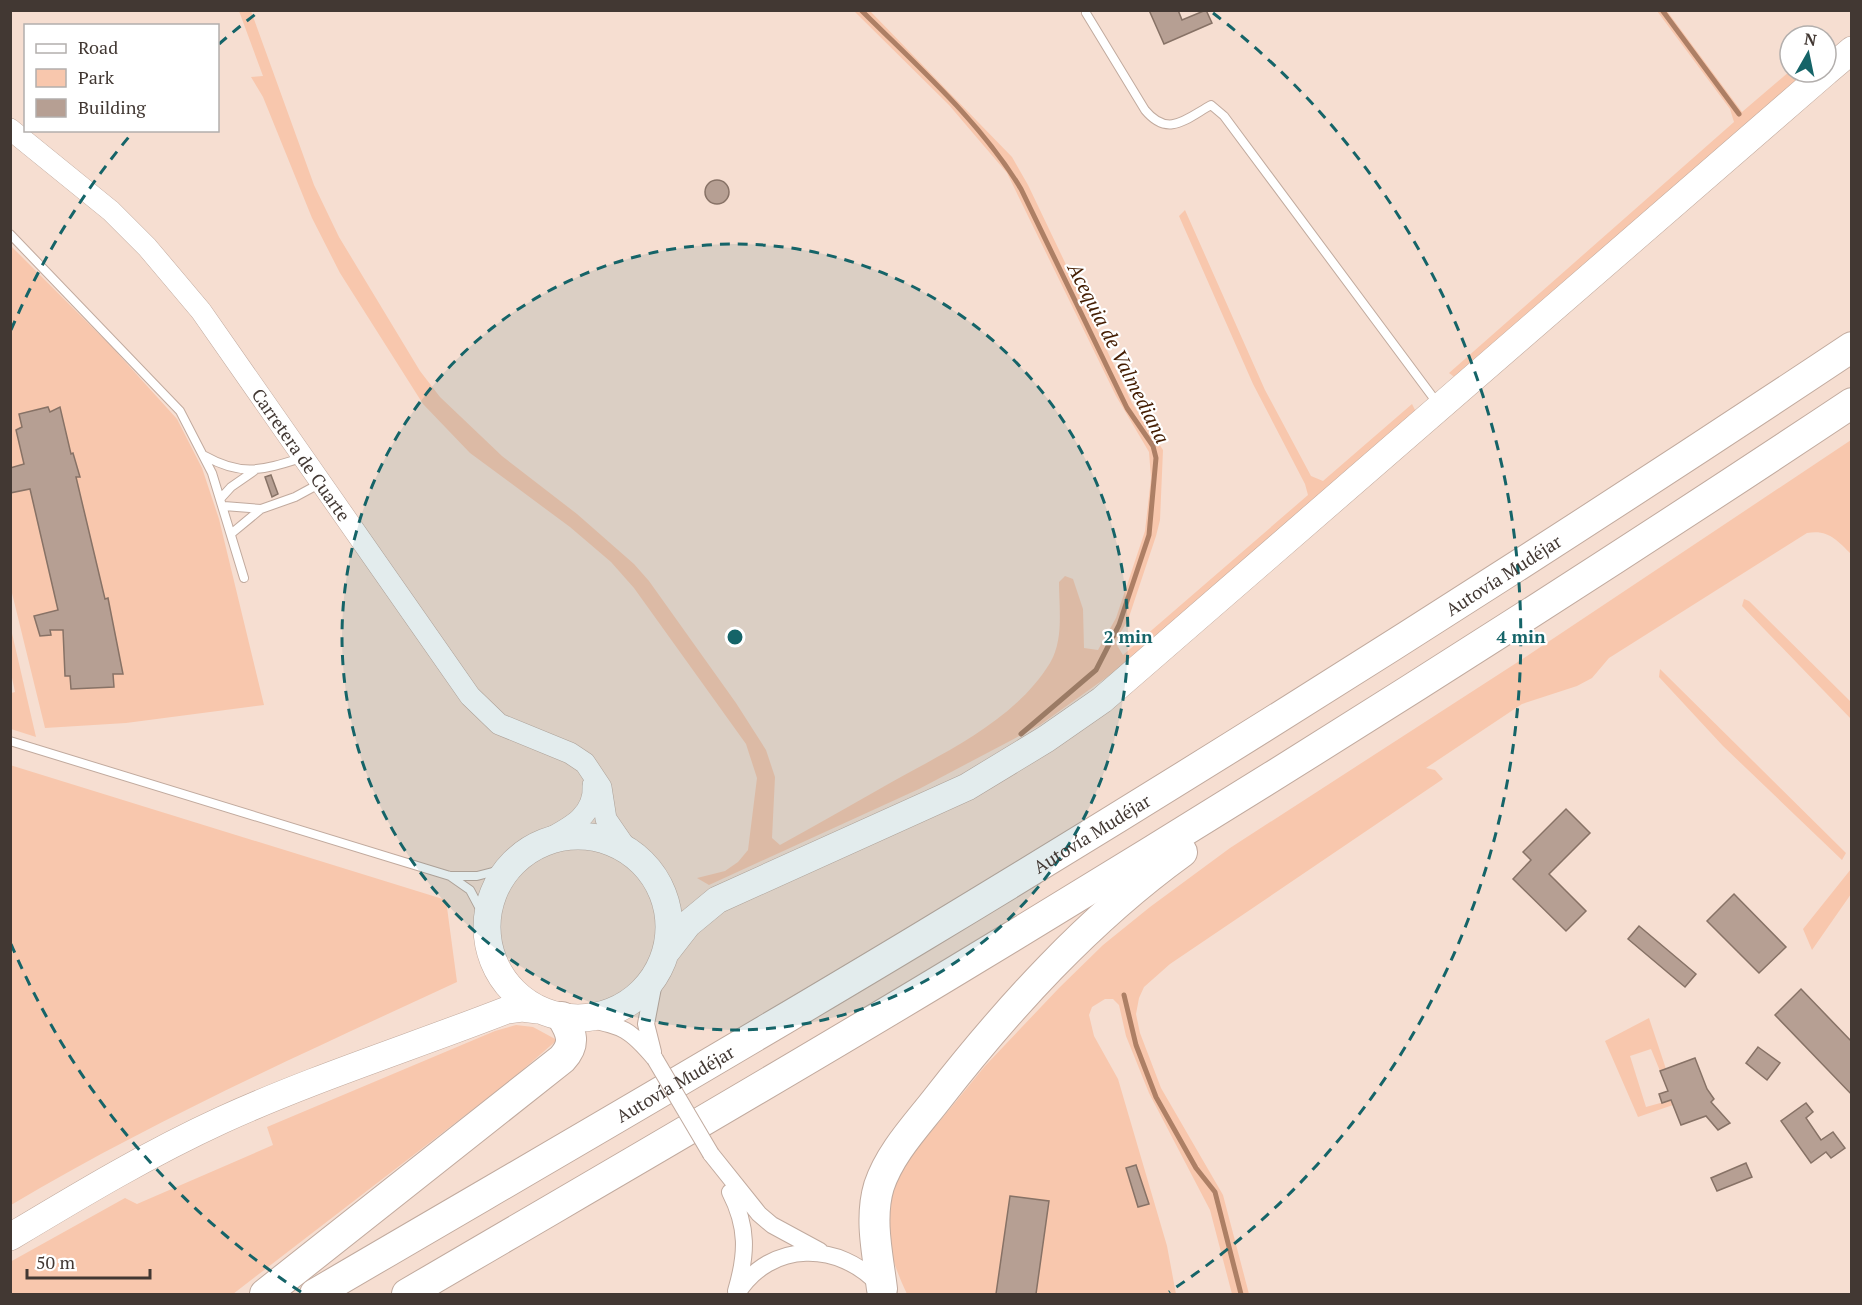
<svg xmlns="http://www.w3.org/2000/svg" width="1862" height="1305" font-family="'PT Serif',serif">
<rect width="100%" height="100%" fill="#f6ded1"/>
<path fill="#f8c7ad" d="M239,11H251L314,185L339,237L420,371L440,397L502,456L577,514L634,564L649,581L736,703L766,750L775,777L772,838L780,845C815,826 849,806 883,787C941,754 1014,722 1050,663C1064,639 1059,609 1059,582L1065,576L1073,579L1083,609L1084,648L1098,650L1116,618L1145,531L1151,478L1149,452L1116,396L1007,173L949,105L854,11H870L1012,157L1028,185L1132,403L1163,450L1160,520L1156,536L1128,620L1115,642L1123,655L1308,495L1305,484L1253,384L1179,216L1185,210L1265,390L1311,476L1323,481L1412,404L1416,412L1121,667L1040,725L919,789L709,885L697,878L725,871L738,862L748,850L757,778L746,744L634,588L611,562L570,527L470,453L423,404L340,273L312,218L263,97L251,77L263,76Z
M1657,11H1667L1742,112L1790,71L1808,72L1457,379L1449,373L1734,122L1730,109Z
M12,247L111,346L177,419L202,468L219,519L264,705L126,723L45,728L11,589Z
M1851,440V554C1837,540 1828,529 1807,533L1609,658L1592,678L1577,686L1522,704L1426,768L1435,770L1443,779L1170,964L1144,987L1139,998L1136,1014L1140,1033L1161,1088L1223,1195L1249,1294H1232L1210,1210L1149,1093L1126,1036L1119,1005L1113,999H1105L1092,1007L1089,1015L1094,1036L1118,1079L1167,1246L1176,1294H907C884,1246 879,1209 907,1161L985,1066L1059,988L1103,945L1150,907L1230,848L1524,658Z
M1744,599L1749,601L1851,702V719L1742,606Z
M11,629L36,737L11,729V693L15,692L11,673Z
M1660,669L1846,853L1842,860L1723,746L1659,677Z
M10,765L446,900L457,982C306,1052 154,1120 11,1205Z
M1851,869V894L1812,950L1803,929Z
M1649,1018L1666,1069L1660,1071L1651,1049L1630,1056L1646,1107L1671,1100L1673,1105L1638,1117L1605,1041Z
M516,1025L533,1027L557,1040L511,1080L233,1294H11L10,1262L125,1198L137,1204L273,1145L267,1127L495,1031Z"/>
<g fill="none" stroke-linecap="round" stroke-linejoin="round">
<path stroke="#ad7f65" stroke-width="5" d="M861,10C917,66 980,121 1021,189L1127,408L1153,446L1156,458L1149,535L1119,625L1096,670L1021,734
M1662,10L1739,114
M1124,995L1136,1045L1156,1097L1196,1168L1215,1192L1241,1294"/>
</g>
<path fill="#b69f93" stroke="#877266" stroke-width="1.5" d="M1149,10H1178L1182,20L1206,10L1212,23L1164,44Z
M705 192a12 12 0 1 1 24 0a12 12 0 1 1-24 0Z
M48,407L50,412L60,407L71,454L73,453L80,477H76L105,599L108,598L123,674H113L114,687L71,689L70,676H65L63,630H50L51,635L40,636L34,616L58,610L30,489L10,493V468L24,464L16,430L22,427L19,414Z
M271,475L278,494L272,497L265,477Z
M1566,809L1590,833L1549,874L1586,911L1566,931L1513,879L1531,860L1523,852Z
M1734,894L1786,947L1759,973L1707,921Z
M1639,926L1696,974L1685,987L1628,939Z
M1801,989L1852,1042V1095L1775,1015Z
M1758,1047L1780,1063L1767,1080L1746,1063Z
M1695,1058L1707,1089L1714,1099L1711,1102L1730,1123L1718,1130L1706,1116L1681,1125L1671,1100L1662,1103L1659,1094L1668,1091L1660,1071Z
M1806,1103L1813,1112L1806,1118L1821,1140L1833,1132L1845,1148L1831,1158L1826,1152L1811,1163L1781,1121Z
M1746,1163L1752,1177L1717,1191L1711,1178Z
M1136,1165L1149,1204L1138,1207L1126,1168Z
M1010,1196L1049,1201L1036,1294H996Z"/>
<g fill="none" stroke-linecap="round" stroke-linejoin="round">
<defs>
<path id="service" d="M1086,13L1145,110C1168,138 1186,119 1211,105L1224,116L1438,404
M10,234L180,411L212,473L244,578
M205,456C242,477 263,470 301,458
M221,498L231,487L254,471
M224,506L261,509
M232,533L261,509L295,497L319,484
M10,741L450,876H477L508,868
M450,876L470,890L486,920"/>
<path id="minor" d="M583,1018C623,1027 628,1027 655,1059
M653,1052L646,1024L655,977
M711,1154L759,1214L772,1225L820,1251
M730,1192C748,1227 747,1254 736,1291
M737,1294C770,1240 840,1241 880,1286"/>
<g id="tertiary">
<path id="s1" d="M10,129L111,211L147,247L201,311L470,696L499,724L570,753L585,763L601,787L606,819L628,851"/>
<path d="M532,848C559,832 596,821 593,785"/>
</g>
<path id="trunk" d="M1826,72L1852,50
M487 927a91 91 0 1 1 182 0a91 91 0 1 1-182 0Z
M667,951L688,924L717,900L967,787L1046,739L1102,700L1826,72
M10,1237C80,1195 148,1154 222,1120C314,1078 412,1047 507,1010L522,1008L538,1010"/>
<g id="motorway">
<path d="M882,1289C878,1256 869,1219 879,1186C890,1153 916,1126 937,1099C1008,1008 1088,920 1182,852"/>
<path d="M265,1294L562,1059C576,1044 572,1033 562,1017"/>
<path id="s2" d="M315,1294C518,1175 723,1057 925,935C1238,746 1547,550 1852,347"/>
<path d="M407,1294C598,1182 791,1071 980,956C1274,778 1565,594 1852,403"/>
</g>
</defs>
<use href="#service" stroke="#c1aa9e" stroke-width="10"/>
<use href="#minor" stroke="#c1aa9e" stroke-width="18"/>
<use href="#tertiary" stroke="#c1aa9e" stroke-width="22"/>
<use href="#trunk" stroke="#c1aa9e" stroke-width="28"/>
<use href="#motorway" stroke="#c1aa9e" stroke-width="32"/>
<use href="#service" stroke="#fff" stroke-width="8"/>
<use href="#minor" stroke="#fff" stroke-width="16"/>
<use href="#tertiary" stroke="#fff" stroke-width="21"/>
<use href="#trunk" stroke="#fff" stroke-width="27"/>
<use href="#motorway" stroke="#fff" stroke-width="30"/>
<defs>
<path id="minor-bridge" d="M655,1059L711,1154"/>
</defs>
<use href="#minor-bridge" stroke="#c1aa9e" stroke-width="18" stroke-linecap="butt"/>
<use href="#minor-bridge" stroke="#fff" stroke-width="16"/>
</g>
<circle cx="735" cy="637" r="393" fill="#156468" fill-opacity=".12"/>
<g fill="none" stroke="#156468" stroke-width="3" stroke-dasharray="10 8">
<circle cx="735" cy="637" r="393"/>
<path d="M301 1292A786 786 0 0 1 11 944M11 330A786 786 0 0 1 133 132M219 44A786 786 0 0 1 257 13M1213 13A786 786 0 0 1 1169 1292"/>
</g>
<g text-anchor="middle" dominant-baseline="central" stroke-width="4.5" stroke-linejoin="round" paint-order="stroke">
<g font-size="18" fill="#423833" stroke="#fff">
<text stroke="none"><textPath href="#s1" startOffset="440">Carretera de Cuarte</textPath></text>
<text stroke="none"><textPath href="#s2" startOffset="1389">Autovía Mudéjar</textPath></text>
<text stroke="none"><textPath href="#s2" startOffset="903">Autovía Mudéjar</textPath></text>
<text stroke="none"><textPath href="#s2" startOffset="417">Autovía Mudéjar</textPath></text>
</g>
<g font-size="20" font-style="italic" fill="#441d02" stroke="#fff">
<text transform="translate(1119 353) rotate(63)">Acequia de Valmediana</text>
</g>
</g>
<circle cx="735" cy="637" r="9" fill="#156468" stroke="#fff" stroke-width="3"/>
<g font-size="18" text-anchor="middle" font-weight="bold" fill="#156468" stroke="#fff" stroke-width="4.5" stroke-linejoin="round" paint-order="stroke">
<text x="1128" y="643">2 min</text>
<text x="1521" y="643">4 min</text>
</g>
<rect width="1862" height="1305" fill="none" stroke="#423833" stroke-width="24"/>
<rect x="24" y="24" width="195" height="108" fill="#ffffff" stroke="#b3afad" stroke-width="1.5"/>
<rect x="36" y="44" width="30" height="9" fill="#ffffff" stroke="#b3afad" stroke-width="1.5"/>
<text x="78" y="54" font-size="18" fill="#423833">Road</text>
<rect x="36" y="69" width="30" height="18" fill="#f8c7ad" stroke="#b3afad" stroke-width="1.5"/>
<text x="78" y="84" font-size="18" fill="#423833">Park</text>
<rect x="36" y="99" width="30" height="18" fill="#b69f93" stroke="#b3afad" stroke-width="1.5"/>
<text x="78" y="114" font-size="18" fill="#423833">Building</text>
<g transform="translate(1808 54) rotate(9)"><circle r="28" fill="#ffffff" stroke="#b3afad" stroke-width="1.5"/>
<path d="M0-4.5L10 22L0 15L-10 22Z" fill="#156468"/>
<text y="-9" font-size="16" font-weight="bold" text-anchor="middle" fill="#423833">N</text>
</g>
<path d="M27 1269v9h123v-9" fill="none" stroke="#423833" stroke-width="3"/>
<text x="36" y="1269" font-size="18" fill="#423833" stroke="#ffffff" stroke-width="4.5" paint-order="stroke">50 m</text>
</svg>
